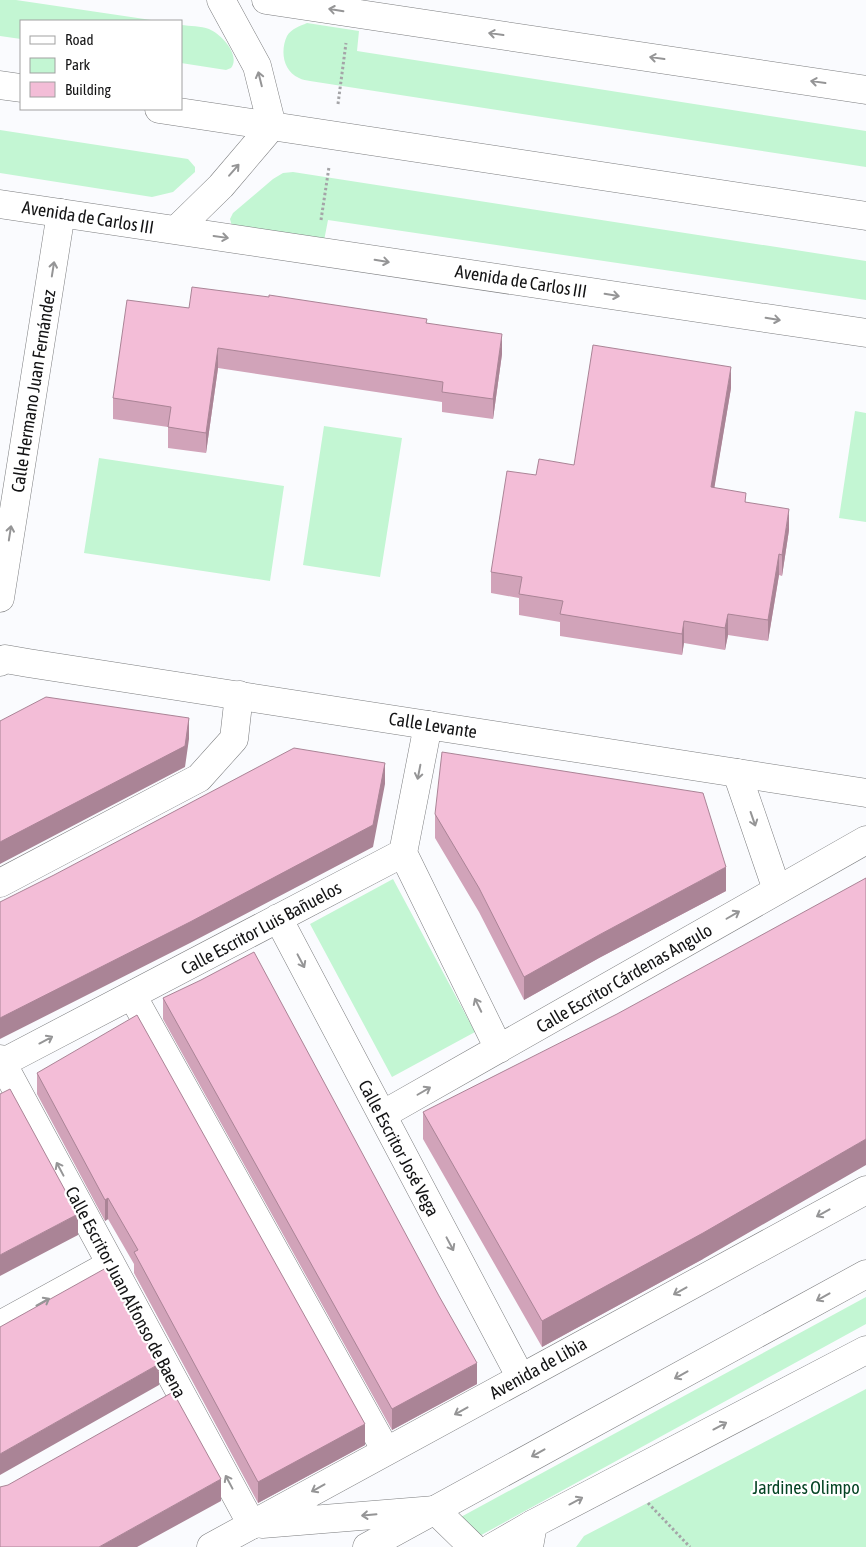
<svg xmlns="http://www.w3.org/2000/svg" width="866" height="1547" font-family="'Asap Condensed',sans-serif">
<rect width="100%" height="100%" fill="#fafbfe"/>
<path fill="#c3f6d3" d="M0,0H16L158,21H21V39L0,36Z
M307,23L359,31L357,51L866,131V167L310,81C307,80 302,80 299,78C283,71 280,51 287,36C291,29 300,26 307,23Z
M181,25C190,26 201,26 209,29C221,34 241,55 231,68L226,70L181,63Z
M0,130L188,159L195,167V172L173,192L152,197L0,173Z
M293,172L866,261V300L328,220L323,246L232,226L230,219L233,213L273,179L283,173Z
M855,411L866,413V522L839,518Z
M324,426L402,438L380,577L303,565Z
M99,458L284,486L270,581L84,553Z
M393,879L475,1032L392,1077L310,924Z
M866,1297V1324L474,1539L459,1518Z
M866,1389V1547H576L584,1536Z"/>
<g fill="none" stroke-linecap="round" stroke-linejoin="round">
<defs>
<path id="street" d="M0,598L61,213
M737,773L777,890
M403,853L499,1049
M0,883L199,778L234,739L239,695
M278,918L521,1378
M132,995L386,1451
M0,1059L252,1525
M2,1063L403,853L428,725
M382,1115L866,840
M0,1325L111,1264
M435,1510L473,1547
M529,1547L533,1524"/>
<path id="secondary" d="M266,0L866,90
M0,204L866,333
M176,230L221,186L272,126L257,66L221,0
M0,662L5,659L28,663L866,793
M262,1524L435,1510
M211,1547L866,1190"/>
<path id="primary" d="M0,85L21,88
M159,109L866,216
M367,1547L866,1274
M493,1547L533,1524L866,1350"/>
</defs>
<use href="#street" stroke="#7c7d7f" stroke-width="29"/>
<use href="#secondary" stroke="#7c7d7f" stroke-width="29"/>
<use href="#primary" stroke="#7c7d7f" stroke-width="29"/>
<path stroke="#a4a4a7" stroke-width="3" stroke-dasharray="2.5 2.5" stroke-linecap="butt" d="M338,104L346,43
M321,220L329,167
M648,1503L690,1547"/>
<use href="#street" stroke="#fff" stroke-width="28"/>
<use href="#secondary" stroke="#fff" stroke-width="28"/>
<use href="#primary" stroke="#fff" stroke-width="28"/>
</g>
<path fill="#d1a3b9" d="M189,308L427,323L502,354L493,419L442,412V402L218,368L206,453L168,448V427L113,419V398Z
M731,388L714,488L746,502L789,530L782,576L779,575L768,641L728,635L725,650L684,643L682,655L560,636V622L519,615V598L491,593V572L536,475L574,465Z
M435,814L726,891L599,958L524,1000L479,912L435,838Z
M163,998L477,1384L392,1430L163,1019Z
M37,1073L365,1445L258,1503L134,1273V1264L108,1219L105,1221L37,1094Z
M423,1112L703,1259L542,1347L423,1139Z"/>
<path fill="#aa8496" d="M502,334V354L493,419V399Z
M218,348V368L206,453V433Z
M731,367V388L711,508V487Z
M789,509V530L782,576V555Z
M779,554V575L768,641V620Z
M728,614V635L725,650V628Z
M684,621V643L682,655V634Z
M189,718V739L185,767L0,864V842Z
M385,763V784L373,847L190,943L0,1039V1018Z
M726,867V891L599,958L524,1000V977L599,935Z
M866,1139V1165L703,1259L542,1347V1321Z
M108,1198V1219L105,1221V1200Z
M78,1214V1235L0,1276V1255Z
M477,1363V1384L392,1430V1409Z
M159,1364V1385L0,1475V1454Z
M365,1424V1445L258,1503V1482Z
M221,1479V1501L137,1547H99Z"/>
<path fill="#f3bdd7" stroke="#aa8496" d="M192,287L269,297V295L427,319L426,323L502,334L493,399L442,392L443,382L218,348L206,433L168,427L171,407L113,398L127,300L189,308Z
M593,345L731,367L711,487L746,493L745,502L789,509L782,555L779,554L768,620L728,614L725,628L684,621L682,634L560,614L563,601L519,594L522,577L491,572L507,471L536,475L539,459L574,465Z
M46,697L189,718L185,746L0,842V721Z
M294,748L385,763L373,825L190,922L0,1018V902L54,875Z
M442,752L703,793L726,867L599,935L524,977L479,888L435,814Z
M866,878V1139L703,1233L542,1321L423,1112L617,1014Z
M254,952L439,1296L477,1363L392,1409L163,998L201,980Z
M137,1015L365,1424L258,1482L134,1252L138,1250L108,1198L105,1200L37,1073Z
M10,1089L78,1214L0,1255V1094Z
M106,1268L159,1364L0,1454V1327Z
M173,1392L221,1479L99,1547H0V1487L8,1485Z"/>
<defs><path id="oneway-shaft" d="M-6 0H5M1.5-3L5.5 0L1.5 3" fill="none" stroke-width="1.6" stroke-linecap="round" stroke-linejoin="round" transform="scale(1.25)"/></defs>
<g stroke="#959596">
<use href="#oneway-shaft" transform="translate(336 10) rotate(-171)"/>
<use href="#oneway-shaft" transform="translate(496 34) rotate(-172)"/>
<use href="#oneway-shaft" transform="translate(657 58) rotate(-172)"/>
<use href="#oneway-shaft" transform="translate(260 79) rotate(-104)"/>
<use href="#oneway-shaft" transform="translate(818 82) rotate(-172)"/>
<use href="#oneway-shaft" transform="translate(234 170) rotate(-49)"/>
<use href="#oneway-shaft" transform="translate(221 237) rotate(8)"/>
<use href="#oneway-shaft" transform="translate(382 261) rotate(9)"/>
<use href="#oneway-shaft" transform="translate(53 269) rotate(-81)"/>
<use href="#oneway-shaft" transform="translate(612 295) rotate(9)"/>
<use href="#oneway-shaft" transform="translate(773 319) rotate(9)"/>
<use href="#oneway-shaft" transform="translate(10 533) rotate(-81)"/>
<use href="#oneway-shaft" transform="translate(419 772) rotate(101)"/>
<use href="#oneway-shaft" transform="translate(753 819) rotate(71)"/>
<use href="#oneway-shaft" transform="translate(733 915) rotate(-30)"/>
<use href="#oneway-shaft" transform="translate(301 961) rotate(62)"/>
<use href="#oneway-shaft" transform="translate(478 1005) rotate(-116)"/>
<use href="#oneway-shaft" transform="translate(46 1040) rotate(-28)"/>
<use href="#oneway-shaft" transform="translate(424 1091) rotate(-30)"/>
<use href="#oneway-shaft" transform="translate(60 1169) rotate(-118)"/>
<use href="#oneway-shaft" transform="translate(823 1213) rotate(151)"/>
<use href="#oneway-shaft" transform="translate(450 1244) rotate(62)"/>
<use href="#oneway-shaft" transform="translate(680 1291) rotate(151)"/>
<use href="#oneway-shaft" transform="translate(823 1297) rotate(151)"/>
<use href="#oneway-shaft" transform="translate(43 1302) rotate(-29)"/>
<use href="#oneway-shaft" transform="translate(681 1375) rotate(151)"/>
<use href="#oneway-shaft" transform="translate(461 1411) rotate(151)"/>
<use href="#oneway-shaft" transform="translate(720 1426) rotate(-28)"/>
<use href="#oneway-shaft" transform="translate(538 1453) rotate(151)"/>
<use href="#oneway-shaft" transform="translate(229 1482) rotate(-118)"/>
<use href="#oneway-shaft" transform="translate(318 1488) rotate(151)"/>
<use href="#oneway-shaft" transform="translate(576 1501) rotate(-28)"/>
<use href="#oneway-shaft" transform="translate(369 1515) rotate(175)"/>
</g>
<g text-anchor="middle" dominant-baseline="central" stroke-width="4.5" stroke-linejoin="round" paint-order="stroke">
<g font-size="18" fill="#141415" stroke="#fff">
<text transform="translate(88 217) rotate(9)">Avenida de Carlos III</text>
<text transform="translate(521 281) rotate(9)">Avenida de Carlos III</text>
<text transform="translate(33 391) rotate(-81)">Calle Hermano Juan Fernández</text>
<text transform="translate(433 725) rotate(9)">Calle Levante</text>
<text transform="translate(261 928) rotate(-28)">Calle Escritor Luis Bañuelos</text>
<text transform="translate(624 978) rotate(-30)">Calle Escritor Cárdenas Angulo</text>
<text transform="translate(399 1148) rotate(62)">Calle Escritor José Vega</text>
<text transform="translate(126 1292) rotate(62)">Calle Escritor Juan Alfonso de Baena</text>
<text transform="translate(538 1368) rotate(-29)">Avenida de Libia</text>
</g>
<g font-size="18" fill="#054424" stroke="#fff">
<text x="806" y="1487">Jardines Olimpo</text>
</g>
</g>
<rect x="20" y="20" width="162" height="90" fill="#ffffff" stroke="#a1a1a1"/>
<rect x="30" y="36" width="25" height="8" fill="#ffffff" stroke="#a1a1a1"/>
<text x="65" y="45" font-size="15" fill="#141415">Road</text>
<rect x="30" y="58" width="25" height="15" fill="#c3f6d3" stroke="#a1a1a1"/>
<text x="65" y="70" font-size="15" fill="#141415">Park</text>
<rect x="30" y="82" width="25" height="15" fill="#f3bdd7" stroke="#a1a1a1"/>
<text x="65" y="95" font-size="15" fill="#141415">Building</text>
</svg>
